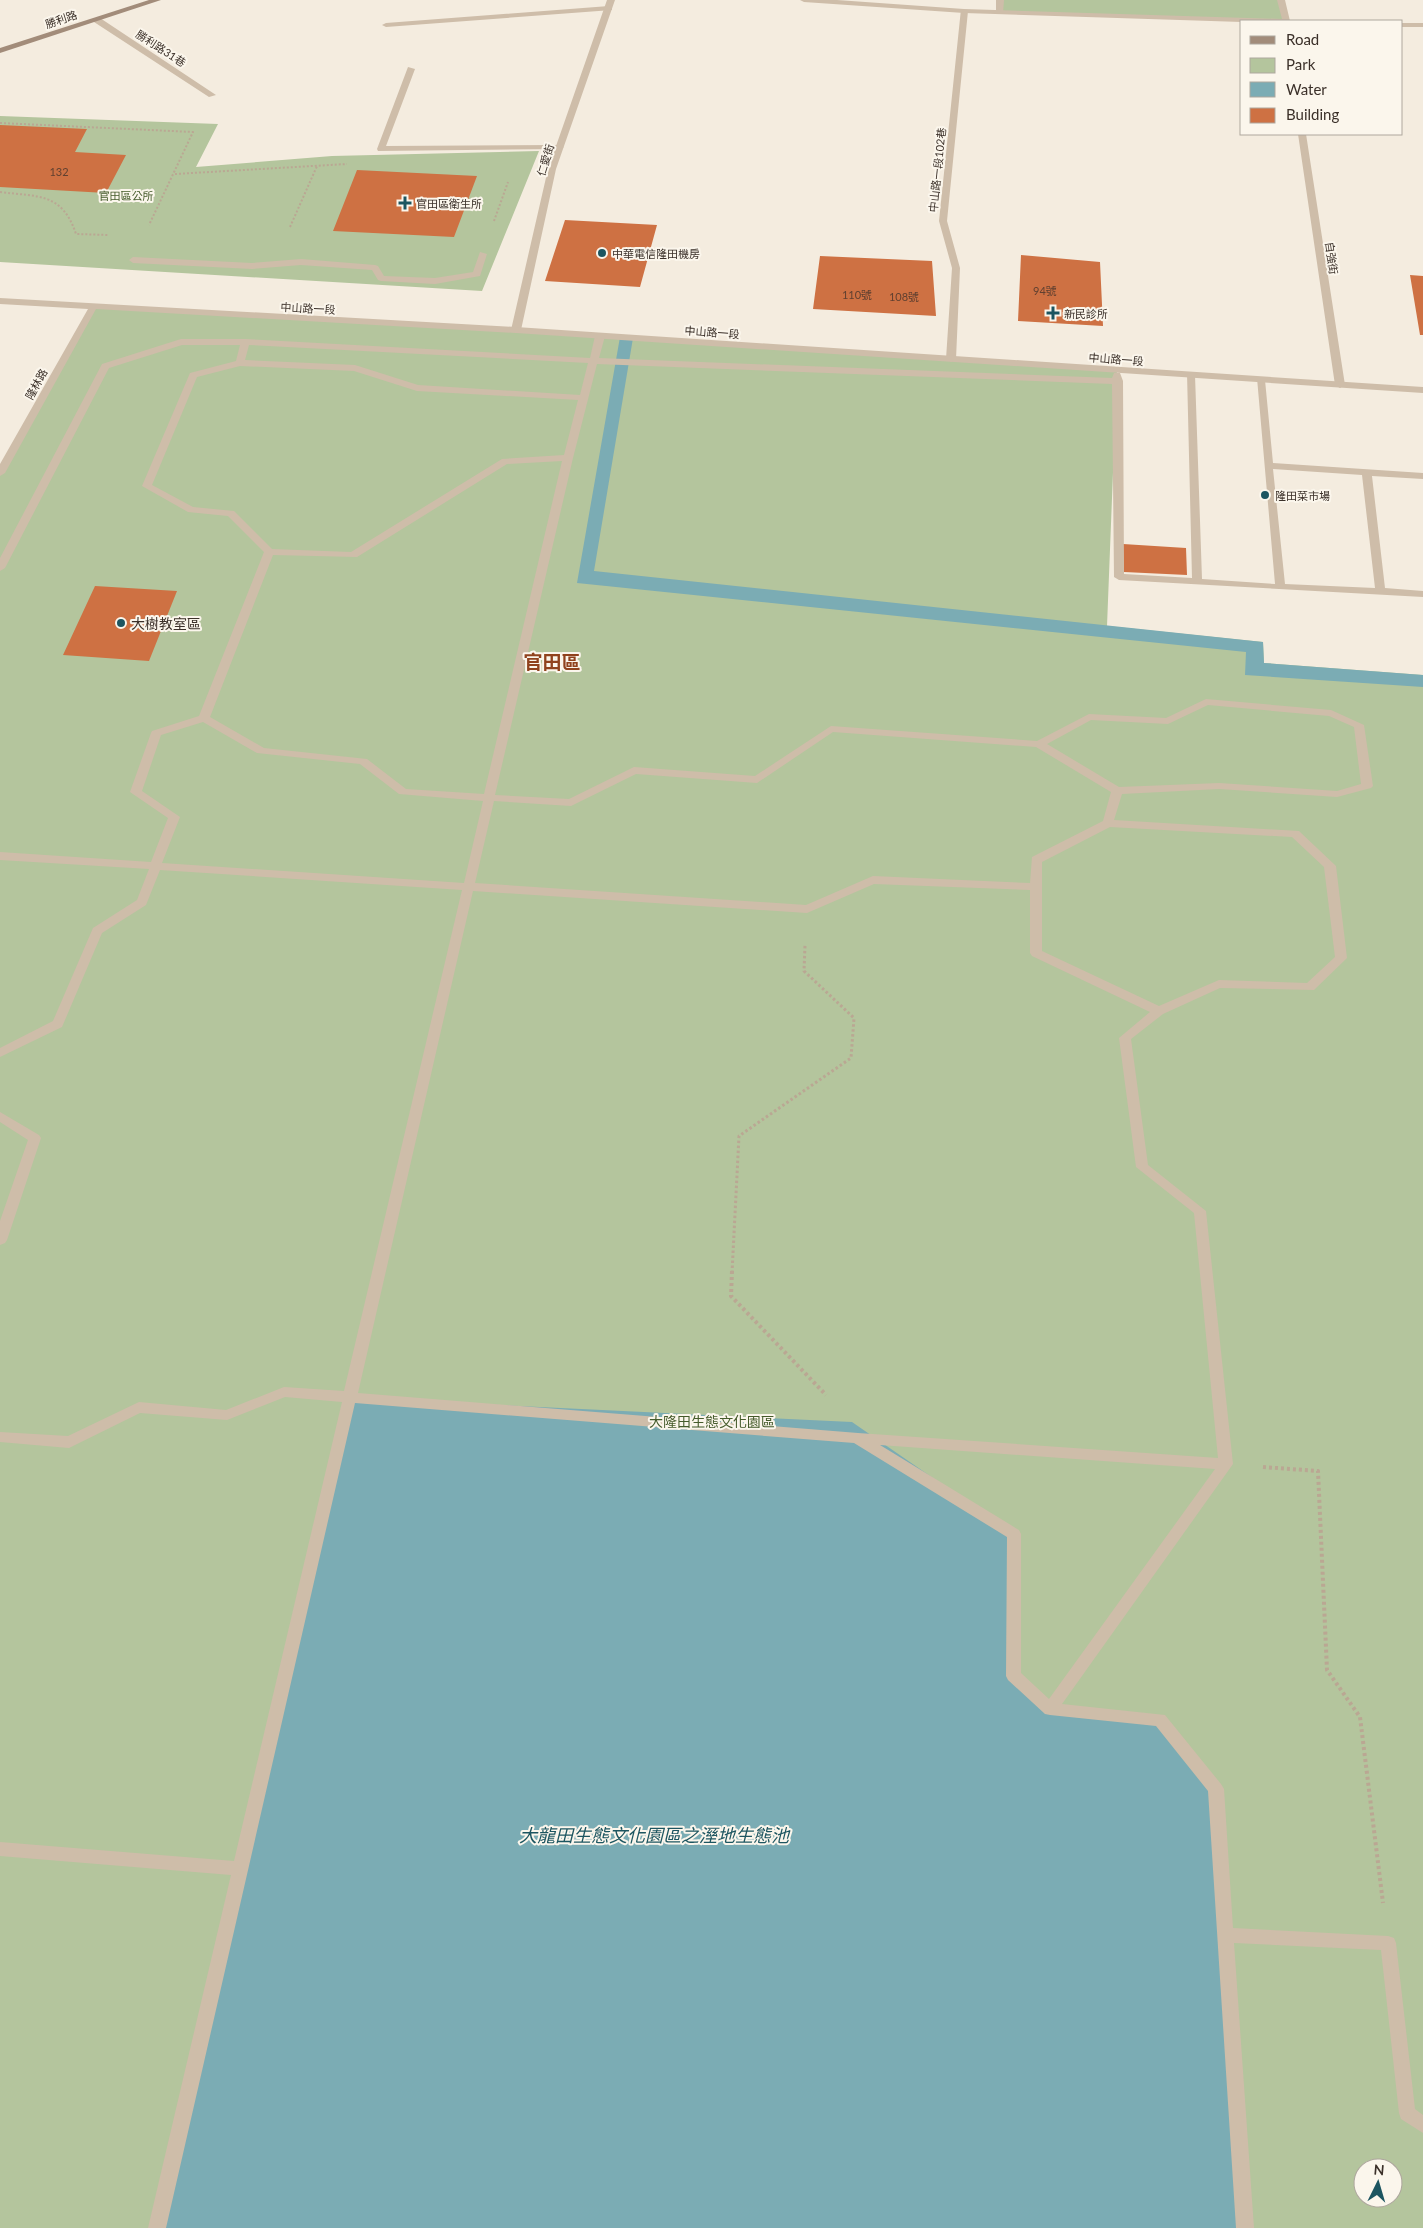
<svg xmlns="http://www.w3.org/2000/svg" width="1423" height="2228" font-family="Lato,'Noto Sans TC',sans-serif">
<rect width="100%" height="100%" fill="#f4ecdf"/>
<path fill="#b4c59d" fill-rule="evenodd" d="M1000,0H1281L1286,21L1000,11Z
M0,116L218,124L196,167L332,156L539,151L482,291L0,262Z
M93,307L600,336L1117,370L1107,626L1263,642L1264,663L1423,675V2228H0V473ZM1363,2168H1393V2198H1363Z"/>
<path fill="#7bacb4" d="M620,337L633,338L594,571L1263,642L1264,663L1423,675V687L1245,675L1246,652L577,583Z
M352,1398L852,1422L1014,1534V1676L1050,1709L1160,1720L1216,1789L1245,2228H159Z"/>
<path fill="#ce7143" d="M0,125L87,129L75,152L126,155L106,193L0,187Z
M357,170L477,176L454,237L333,231Z
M565,220L657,225L640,287L545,281Z
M1021,255L1100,262L1103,326L1018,321Z
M820,256L932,261L936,316L813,309Z
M1410,275L1423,276V335H1420Z
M1123,544L1186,548L1187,575L1124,572Z
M95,586L177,591L149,661L63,655Z"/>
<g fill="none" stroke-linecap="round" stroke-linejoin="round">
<path stroke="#baa793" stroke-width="2" stroke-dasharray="2 2" stroke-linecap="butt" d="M0,123L193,132L149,225
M175,174L347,164
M0,192C38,197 62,192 76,234L108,235
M494,221L508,182
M290,227L317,166"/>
<path stroke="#baa793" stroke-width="3" stroke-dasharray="2.5 2.5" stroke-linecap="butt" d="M732,1273L739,1136L851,1058L854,1018L804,971L805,945"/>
<path stroke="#baa793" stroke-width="4" stroke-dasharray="3 3" stroke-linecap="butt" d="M732,1271L731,1296L826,1395
M1263,1467L1318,1471L1327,1670L1360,1717L1383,1903"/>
<path fill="#cebda9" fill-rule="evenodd" d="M996,0H1004L1003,13L996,11Z
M609,6H612V10L386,27L382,25L386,23Z
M961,9L968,11L947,221L960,268L956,359L951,362L946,359L952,268L939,221Z
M94,18H100L216,95L209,97L94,22Z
M408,67L415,69L386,146L560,145L564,147L560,149L378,151L377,149Z"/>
<path fill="#cebda9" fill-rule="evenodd" d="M480,252L487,254L480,276L435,284L381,281L378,280L372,270L301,265L252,269L133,263L129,260L133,257L252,263L301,259L375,265L378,266L384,276L435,278L473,272Z
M600,333L605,336L599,358L1112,378L1114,373H1120L1123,381L1124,574L1192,578L1187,373L1190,372L1195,375L1202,579L1275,584L1257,378L1260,377L1265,380L1273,463L1423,473V479L1372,476L1385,588L1423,591V597L1119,580L1114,577L1112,384L597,364L573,458L495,795L569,799L634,767L755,776L831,726L1037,741L1089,714L1166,718L1206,699L1331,710L1364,725L1373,786L1371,788L1337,797L1219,789L1122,794L1114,820L1299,831L1336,866L1347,958L1314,990L1220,988L1163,1014L1131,1039L1148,1165L1206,1211L1233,1464L1062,1704L1165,1715L1221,1784L1224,1789L1233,1928L1388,1936L1394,1938L1396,1943L1415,2109L1423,2115V2133L1401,2119L1399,2113L1381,1950L1234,1943L1254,2228H1236L1208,1791L1156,1726L1050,1715L1045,1714L1008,1680L1006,1676L1007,1537L854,1443L355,1403L166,2228H148L231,1875L0,1856V1842L234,1861L342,1402L285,1397L227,1420L140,1413L69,1448L0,1442V1432L68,1436L139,1402L226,1410L284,1387L344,1391L462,890L160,870L146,905L102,933L62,1027L0,1057V1048L53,1021L93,928L137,900L149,869L0,860V852L151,862L168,818L130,792L151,733L152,731L199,716L264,552L228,516L188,512L142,486L190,373L236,361L240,345H182L109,368L5,568L0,571V558L102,364L181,339H245L590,358L595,336ZM249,345L588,363L580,395L418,385L355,365L245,360ZM240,366L354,371L417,391L578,400L564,455L502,459L351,552L272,549L234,511L193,507L152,485L197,377ZM562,461L484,794L406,789L367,759L264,748L210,717L273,555L357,557L507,464ZM1273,469L1362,475L1375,588L1285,584ZM1208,705L1329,716L1354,727L1361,784L1337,791L1219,783L1119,787L1047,744L1091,720L1168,724ZM203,722L257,753L360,764L399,794L483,801L464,883L162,863L180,817L142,791L161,735ZM833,732L1036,747L1111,792L1103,821L1032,857L1030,883L873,876L806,905L475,883L494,801L571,806L636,774L757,783ZM1110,827L1292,837L1324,867L1335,957L1307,983L1219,980L1159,1006L1042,951V862ZM874,884L1030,890V953L1032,956L1150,1012L1119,1038L1136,1167L1194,1213L1218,1458L858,1433L358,1393L473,891L807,913ZM880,1445L1215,1469L1049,1699L1021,1673V1534L1019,1530Z
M0,1112L39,1135L41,1138L7,1240L5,1243L0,1245V1221L28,1140L0,1122Z"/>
<path fill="#cebda9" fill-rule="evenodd" d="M607,0H615L556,169L521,330L513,332L511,330L548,169Z
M800,0H837L964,9L1282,19L1277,0H1285L1290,21L1242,22L964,13L804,2Z
M1402,23H1423V27H1402Z
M1298,134H1306L1345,385L1340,388L1335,385Z"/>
<path fill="#cebda9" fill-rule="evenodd" d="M0,298L516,327L1423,387V393L516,333L96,309L5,473L0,476V464L88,309L0,304Z"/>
<path fill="#a28c7a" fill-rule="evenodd" d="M149,0H161L0,53V48Z"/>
</g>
<g fill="#1c5560" stroke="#fbf6ec" stroke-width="2">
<path d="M402.5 195.5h5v5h5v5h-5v5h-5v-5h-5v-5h5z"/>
<circle cx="602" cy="253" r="5"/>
<path d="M1050.5 305.5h5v5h5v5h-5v5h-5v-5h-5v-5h5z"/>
<circle cx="1265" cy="495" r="5"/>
<circle cx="121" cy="623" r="5"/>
</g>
<g text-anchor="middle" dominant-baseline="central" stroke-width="4" stroke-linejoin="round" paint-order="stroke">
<g font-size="11" fill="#3b3029" stroke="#fbf6ec">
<text transform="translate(61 19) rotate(-18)">勝利路</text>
<text transform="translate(161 48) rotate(33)">勝利路31巷</text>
<text transform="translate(545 160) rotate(-73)">仁愛街</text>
<text transform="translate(937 170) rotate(-84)">中山路一段102巷</text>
<text transform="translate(1332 258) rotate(82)">自強街</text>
<text transform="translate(308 308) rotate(3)">中山路一段</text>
<text transform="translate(712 332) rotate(4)">中山路一段</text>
<text transform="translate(1116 359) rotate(4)">中山路一段</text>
<text transform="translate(36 384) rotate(-61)">隆林路</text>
</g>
<g font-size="11" fill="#604030">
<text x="59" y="171">132</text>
<text x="1045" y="290">94號</text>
<text x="857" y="294">110號</text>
<text x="904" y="296">108號</text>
</g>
<g font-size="11" fill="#455b2b" stroke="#fbf6ec">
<text x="126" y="195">官田區公所</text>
</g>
<g font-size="11" fill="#3b3029" stroke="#fbf6ec" text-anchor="start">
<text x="416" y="203">官田區衛生所</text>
<text x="612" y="253">中華電信隆田機房</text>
<text x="1064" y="313">新民診所</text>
<text x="1275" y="495">隆田菜市場</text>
</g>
<g font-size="14" fill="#3b3029" stroke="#fbf6ec" text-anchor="start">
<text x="131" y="623">大樹教室區</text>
</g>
<g font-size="14" fill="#455b2b" stroke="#fbf6ec">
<text x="712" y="1421">大隆田生態文化園區</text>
</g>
<g font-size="18" font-style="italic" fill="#1c5560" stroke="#fbf6ec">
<text x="654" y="1835">大龍田生態文化園區之溼地生態池</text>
</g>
<g font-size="19" font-weight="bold" fill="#90421d" stroke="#fbf6ec">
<text x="552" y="661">官田區</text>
</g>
</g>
<rect x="1240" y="20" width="162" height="115" fill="#fbf6ec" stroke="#aea79e"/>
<rect x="1250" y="36" width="25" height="8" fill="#a28c7a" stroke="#aea79e"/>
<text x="1286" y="45" font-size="15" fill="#3b3029">Road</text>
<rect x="1250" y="58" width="25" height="15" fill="#b4c59d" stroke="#aea79e"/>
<text x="1286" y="70" font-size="15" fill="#3b3029">Park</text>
<rect x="1250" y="82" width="25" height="15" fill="#7bacb4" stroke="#aea79e"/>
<text x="1286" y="95" font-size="15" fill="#3b3029">Water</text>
<rect x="1250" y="108" width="25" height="15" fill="#ce7143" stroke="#aea79e"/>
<text x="1286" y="120" font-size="15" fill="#3b3029">Building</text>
<g transform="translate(1378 2183) rotate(5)"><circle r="24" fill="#fbf6ec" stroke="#aea79e"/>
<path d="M0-4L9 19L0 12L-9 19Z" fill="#1c5560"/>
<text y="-8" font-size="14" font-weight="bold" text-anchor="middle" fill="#3b3029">N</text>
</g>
</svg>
